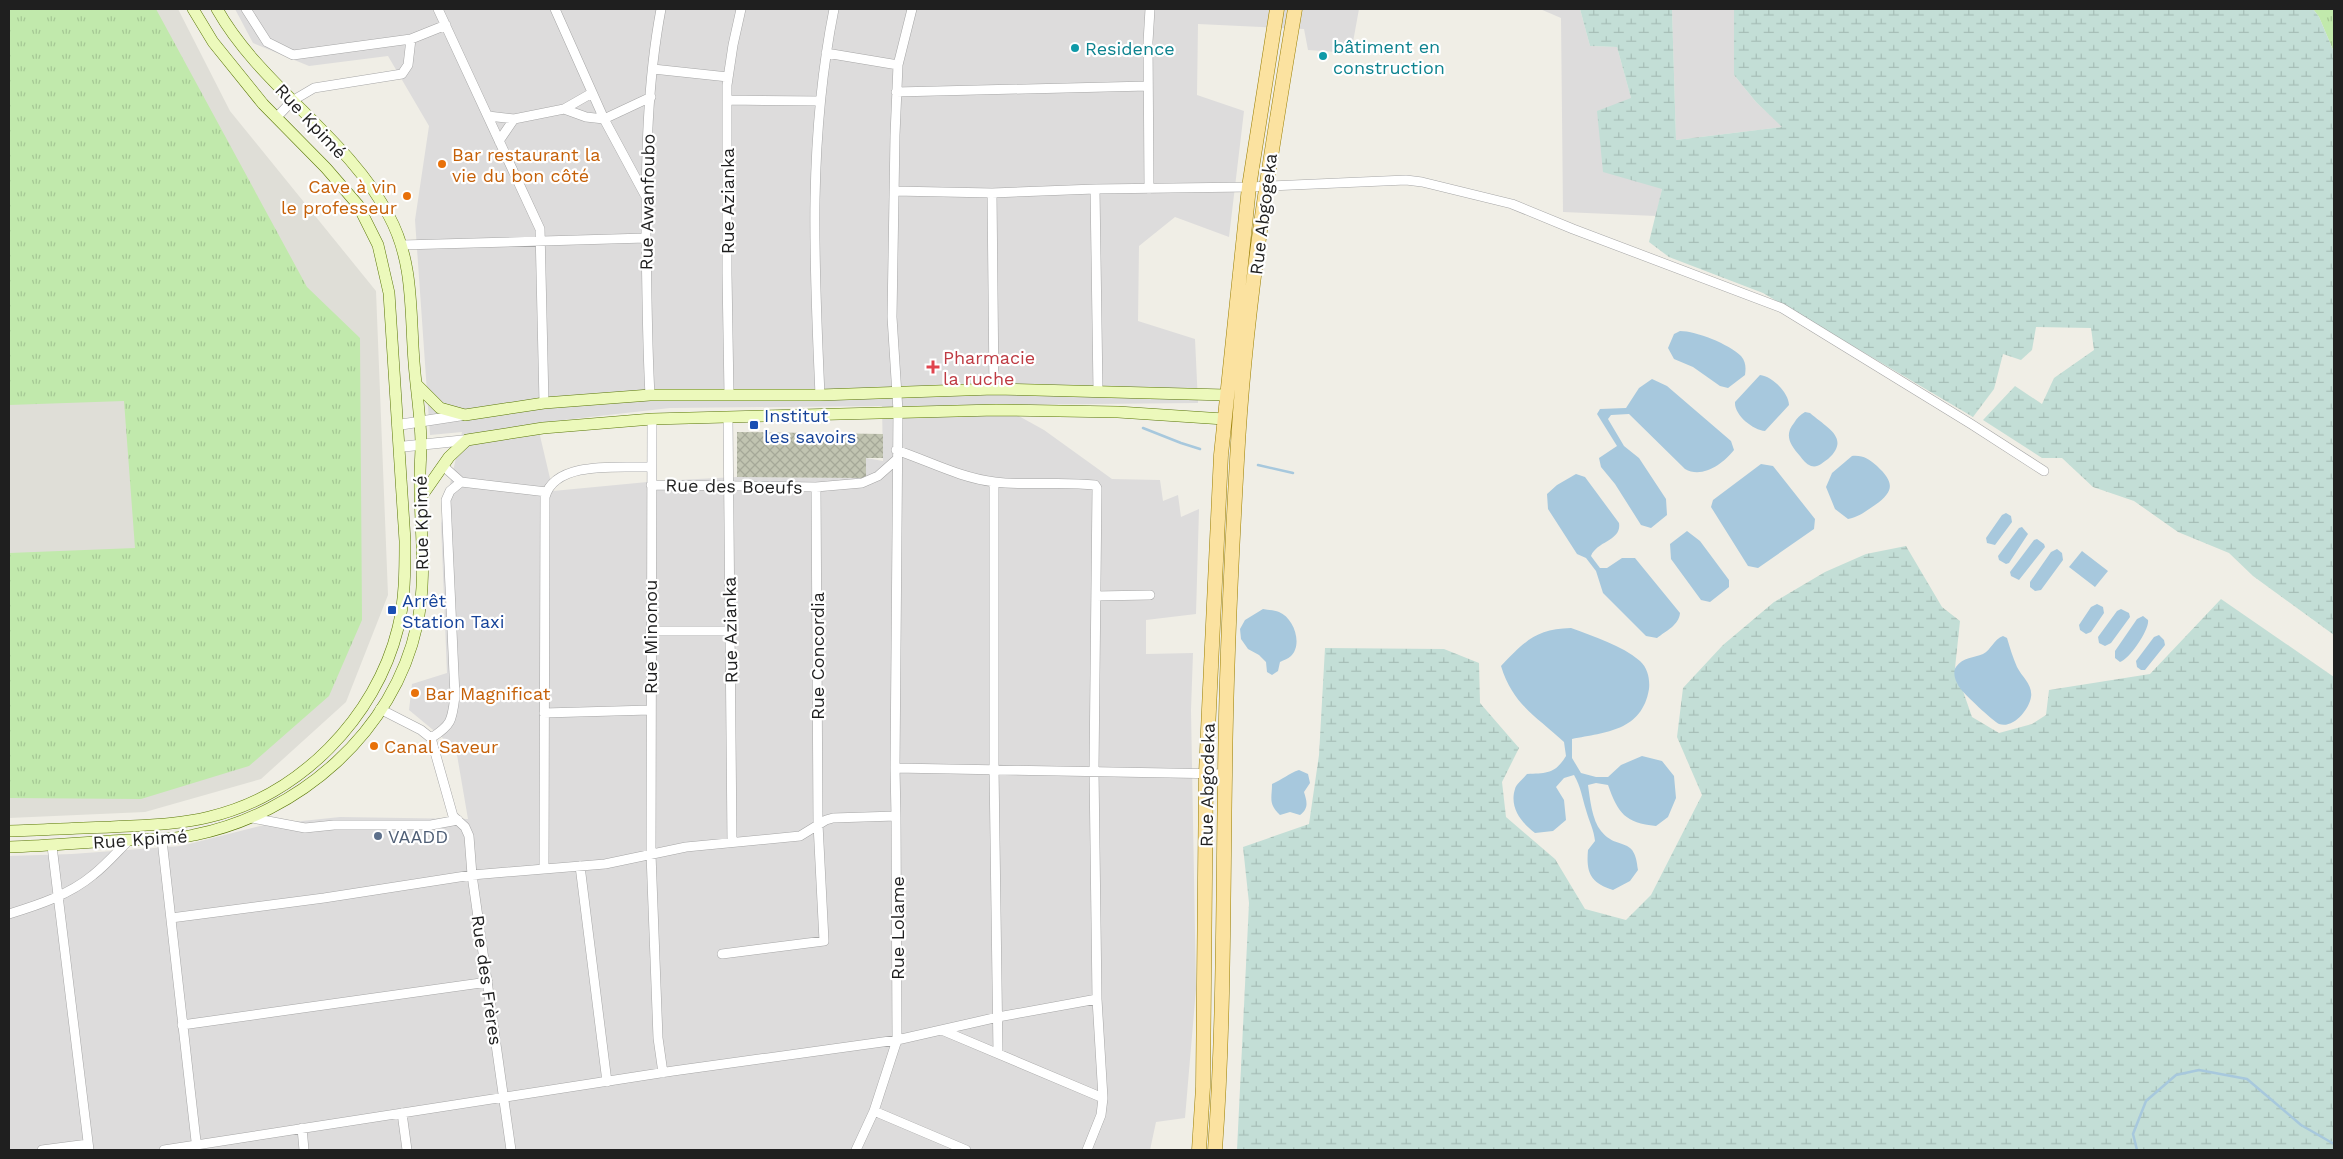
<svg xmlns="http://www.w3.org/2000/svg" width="2343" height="1159" font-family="'Work Sans',sans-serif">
<defs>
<pattern id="construction-cross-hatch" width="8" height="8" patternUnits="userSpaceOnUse" patternTransform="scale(1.25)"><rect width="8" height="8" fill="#c1c4b1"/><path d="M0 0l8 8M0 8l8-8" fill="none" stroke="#a5a898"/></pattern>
<pattern id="grass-tufts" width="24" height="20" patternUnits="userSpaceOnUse" patternTransform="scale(1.25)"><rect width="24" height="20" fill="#c1e9ac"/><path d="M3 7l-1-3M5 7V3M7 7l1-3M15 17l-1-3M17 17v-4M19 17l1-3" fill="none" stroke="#a5c794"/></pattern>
<pattern id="wetland-marsh" width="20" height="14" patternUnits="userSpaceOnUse" patternTransform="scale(1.25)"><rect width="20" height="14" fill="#c3ded6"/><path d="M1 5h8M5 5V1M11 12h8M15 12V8" fill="none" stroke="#a7beb7"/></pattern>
</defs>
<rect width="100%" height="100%" fill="#f0eee6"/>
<path fill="#dddcdc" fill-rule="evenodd" d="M235,9H1359L1351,53L1308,50L1304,29L1198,24L1197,95L1244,111L1229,237L1175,217L1139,246L1138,321L1195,339L1198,403L999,405L1044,430L1112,479L1160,480L1163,501L1178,495L1181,517L1199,509L1196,614L1146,620V654L1193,653L1191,710L1196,989L1185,1118L1156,1122L1150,1150H9V856L72,854L181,846L264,825L340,817L468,819L456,749L409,710L412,684L447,673L441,523L462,432L430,435L415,220L429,126L388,56L309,66L253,43ZM882,406L883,461L866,458V478L737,477L658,481L553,491L537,423L670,408Z
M1540,9H1580L1590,46L1617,47L1631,98L1662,189L1656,216L1563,212L1561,18Z
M1672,9H1734V75L1756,102L1783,127L1676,140Z"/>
<path fill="#dfded7" d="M9,9H178L230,111L376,291L388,595L346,702L261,779L145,812L9,818Z"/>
<path fill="url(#construction-cross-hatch)" d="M737,432L883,434V458H866V478L737,477Z"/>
<path fill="url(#grass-tufts)" d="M9,9H156L307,287L360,338L362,620L329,696L249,766L141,799L9,798V553L135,548L124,401L9,405Z
M2313,9H2334V52L2319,17Z"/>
<path fill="url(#wetland-marsh)" d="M1580,9H1672L1676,140L1782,127L1756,102L1734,75V9H2313L2319,17L2334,52V635L2253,576L2229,553L2178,532L2134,501L2093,487L2062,458H2042L1983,420L2015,386L2042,404L2054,378L2094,350L2091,328L2036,327L2032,350L2021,360L2003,354L1994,389L1973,417L1763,293L1669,257L1649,242L1662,189L1603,172L1597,111L1631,98L1617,47L1590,46Z
M1906,546L1942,607L1960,621L1955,668L1972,717L1999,733L2032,724L2046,715L2049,690L2150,674L2221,599L2334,677V1150H1237L1249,903L1243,847L1309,824L1319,755L1325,648L1444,649L1479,663L1480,703L1519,748L1502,782L1506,817L1555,859L1585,909L1626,920L1651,895L1702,795L1677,737L1683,688L1723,645L1774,602L1825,572L1866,554Z"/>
<path fill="#a7c8dd" d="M1680,331C1696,331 1729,344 1741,356C1746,362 1746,368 1745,375L1728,388L1720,386L1693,367L1674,359L1668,348L1674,334Z
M1760,375C1772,376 1789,393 1789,405L1765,431C1753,430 1734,415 1735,402Z
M1652,379L1667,386L1731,441L1734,450C1723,464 1702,479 1685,469L1629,414L1611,415L1608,419L1624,446L1639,458L1666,499L1667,515L1651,528L1641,525L1615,484L1601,467L1599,458L1617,446L1597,414L1600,409L1626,408L1639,388Z
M1805,412L1810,413C1827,428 1851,438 1828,459C1822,463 1818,468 1811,466C1806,464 1803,460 1800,456C1790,445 1784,435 1794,423C1797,418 1800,415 1805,412Z
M1852,456C1863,455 1869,459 1877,466C1894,482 1895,491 1875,505C1866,511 1859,517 1848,519L1835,509L1826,487L1832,473Z
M1761,464L1773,466L1815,519L1814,529L1758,568L1748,566L1711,507L1713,500Z
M1576,474L1585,477L1619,523C1622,541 1597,541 1591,556L1600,568H1607L1622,558H1635L1680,613C1679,625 1666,631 1657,638L1646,636L1603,593L1596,571L1586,558L1577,554L1548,509L1547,494L1557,485Z
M2006,513L2011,516L2012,522L1995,545L1987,543L1986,538L2002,515Z
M2022,527L2028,534L2009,563L2006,564L1999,560L1998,556L2019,528Z
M1687,531L1700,541L1729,580V587L1710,602L1701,600L1671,559L1670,544Z
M2037,539L2044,544L2045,547L2019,580L2011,576L2010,572L2034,540Z
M2057,549L2062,553L2063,560L2041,590L2035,591L2030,587V582L2051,552Z
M2082,551L2108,571L2095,587L2069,567Z
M2097,604L2103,607L2104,613L2091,632L2086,634L2080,630L2079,625L2091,607Z
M1263,609C1268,610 1274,610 1279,612C1294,618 1303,644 1291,656C1288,659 1283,660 1280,662L1278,671L1272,675L1267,672L1266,662L1259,655L1248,649L1241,639L1240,629L1245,620Z
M2121,609L2129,613L2130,617L2111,643L2105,646L2099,643L2098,637L2117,611Z
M2143,616L2148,620C2150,629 2129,660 2120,662L2115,658V651L2137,619Z
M1571,628C1595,637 1621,645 1640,661C1648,668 1650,680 1649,689C1642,731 1606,732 1572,739V758L1581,773L1596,777H1608L1621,765L1642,756L1662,761L1674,776L1676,798L1668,817L1656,826C1625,823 1618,813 1608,785L1596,783L1588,785C1590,799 1592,820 1601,831C1618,852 1635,834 1638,870L1630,881L1613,890C1590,883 1586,872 1588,850L1595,841C1594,830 1589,821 1586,810C1582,797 1581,787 1574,775L1564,778L1556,787L1564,800L1566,820L1553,831L1535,833C1522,823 1509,808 1515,789C1516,784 1524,778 1527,774C1547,773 1555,774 1566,756L1564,742C1536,716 1513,705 1501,666C1525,641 1536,629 1571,628Z
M2159,635L2164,640L2165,645L2145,670H2141L2137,667L2136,661L2154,637Z
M2003,636L2007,638C2010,648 2013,658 2017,667C2022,677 2033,685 2031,697C2029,710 2013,729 1999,724C1994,722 1963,693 1960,688C1956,682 1952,673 1956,667C1963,657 1974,658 1983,654C1991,650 1994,639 2003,636Z
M1299,770L1308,774L1310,783L1304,792C1307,802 1309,808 1300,815L1290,812L1280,815C1268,803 1272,799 1272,784C1282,780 1289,773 1299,770Z"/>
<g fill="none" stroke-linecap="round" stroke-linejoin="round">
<path stroke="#a7c8dd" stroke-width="2.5" d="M1143,428L1181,443L1200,449
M1258,465L1293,473
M2137,1150L2133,1134L2146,1101L2176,1075L2199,1070L2247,1079L2301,1125L2334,1144"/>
<defs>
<path id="minor" d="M246,9L267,42L293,55L411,39L446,25
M438,9L540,229L544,403
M555,9L604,119L645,195
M826,53L898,65
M653,69L728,77
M896,92L1148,86
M727,100L820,101
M564,109L592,93
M488,116L514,119L564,109L586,117L604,119L651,97
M276,118L292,101L314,88L402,74L408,65L411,39
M499,141L514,119
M1095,189L1098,391
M1149,189L1148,42L1150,9
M894,191L992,193L1095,189L1249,187L1406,180L1422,182L1512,204L1573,229L1782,308L1971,424L2044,471
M992,193L994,389
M402,245L646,238
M650,395C647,342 647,289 646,236C646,160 647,83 661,9
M729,395L727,274V85L733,45L741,9
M820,395C814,263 808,139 834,9
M728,418L732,842
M652,419L651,854L658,1038L663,1073
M896,450C929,461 960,478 995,482C1028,486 1061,481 1095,485L1097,488L1094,770L1097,999L1103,1098L1101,1115L1087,1150
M443,466L461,482
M994,482V768L998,1053
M651,485L816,487L862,483L878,476L896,460
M1096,596L1150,595
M650,631H730
M380,709L421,730L431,738L453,816L465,827L469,836L472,875L511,1150
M544,713L650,710
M431,738C452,725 452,720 455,696L446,500L450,491L461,482L547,492
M895,768L898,411L892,317L895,135L898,65L912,9
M252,818L305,828L334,825H431L458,820
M162,840L197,1150
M52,846L89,1150
M580,866L607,1082
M544,868L545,497C555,460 620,468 651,467
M9,914C38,905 69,895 93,875C106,865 117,852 129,840
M171,918L324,898L472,875L605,864L686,847L800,836L826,820L833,818L896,816L895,768L1225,774
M722,954L824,941L818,824L816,487
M182,1025L488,982
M944,1031L1103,1098
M874,1111L966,1150
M402,1113L407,1150
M302,1128L304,1150
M42,1150L88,1144
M164,1150L673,1071L897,1040L998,1017L1097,999
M856,1150L874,1111L897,1040L896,816"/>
<path id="tertiary" d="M398,425L463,415
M399,447L467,440"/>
<path id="secondary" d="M417,385L440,408L465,415L544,403L650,395H820L994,389L1226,395
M421,497L449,457L467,440L543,428L652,419L996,410L1118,412L1224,419
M9,831C43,830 77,828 111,827C143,825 177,825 209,817C299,796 376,718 398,628C405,600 405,570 405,541L389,293L378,245L358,205L326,168L263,104L213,42L193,9
M9,847C49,846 88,842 128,840C151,839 172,840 194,835C299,814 394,732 417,625C428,576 419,525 420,475C420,465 421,455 421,445C421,418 416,390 414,362C410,311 414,262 389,216C348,137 261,87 217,9"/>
<path id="primary" d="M1199,1150L1203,1087L1206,773L1221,455L1249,187L1277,9
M1215,1150C1224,1026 1223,901 1225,776C1226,671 1231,565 1237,460C1245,308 1270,158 1295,9"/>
</defs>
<use href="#minor" stroke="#a6a6a6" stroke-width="10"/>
<use href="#tertiary" stroke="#a6a6a6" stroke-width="11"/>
<use href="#secondary" stroke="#597606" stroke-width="12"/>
<use href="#primary" stroke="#997e02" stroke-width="15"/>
<use href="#minor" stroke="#fff" stroke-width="9"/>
<use href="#tertiary" stroke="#fff" stroke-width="10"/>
<use href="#secondary" stroke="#ecf9bb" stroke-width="11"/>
<use href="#primary" stroke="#fbe2a0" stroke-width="14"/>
</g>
<g fill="#0f9aa8" stroke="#fff" stroke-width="2">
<circle cx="1075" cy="48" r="5"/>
<circle cx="1323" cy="56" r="5"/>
</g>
<g fill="#e8710a" stroke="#fff" stroke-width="2">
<circle cx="442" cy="164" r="5"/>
<circle cx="407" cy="196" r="5"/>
<circle cx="415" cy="693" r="5"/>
<circle cx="374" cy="746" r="5"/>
</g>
<path fill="#e0444e" stroke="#fff" stroke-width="2" d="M930.5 359.5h5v5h5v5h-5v5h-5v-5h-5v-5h5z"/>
<g fill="#1a4fb4" stroke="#fff" stroke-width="2">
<rect x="749" y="420" width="10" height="10" rx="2.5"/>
<rect x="387" y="605" width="10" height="10" rx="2.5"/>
</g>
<circle fill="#5c6f8a" stroke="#fff" stroke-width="2" cx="378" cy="836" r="5"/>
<g text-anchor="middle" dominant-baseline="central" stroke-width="4.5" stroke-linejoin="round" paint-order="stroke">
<g font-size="18" fill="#0d838f" stroke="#fff" text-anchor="start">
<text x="1333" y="46">bâtiment en<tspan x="1333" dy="21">construction</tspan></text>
<text x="1085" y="48">Residence</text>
</g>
<g font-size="18" fill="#1f1f1f" stroke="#fff">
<text transform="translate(311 121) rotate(47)">Rue Kpimé</text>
<text transform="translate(727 201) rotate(-90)">Rue Azianka</text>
<text transform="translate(647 202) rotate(-89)">Rue Awanfoubo</text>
<text transform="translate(1263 214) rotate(-83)">Rue Abgogeka</text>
<text transform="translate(734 486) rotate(1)">Rue des Boeufs</text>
<text transform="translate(421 523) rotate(-91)">Rue Kpimé</text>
<text transform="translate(730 630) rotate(-91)">Rue Azianka</text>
<text transform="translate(650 637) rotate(-90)">Rue Minonou</text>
<text transform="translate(817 656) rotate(-90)">Rue Concordia</text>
<text transform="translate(1207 785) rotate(-89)">Rue Abgodeka</text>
<text transform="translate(140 839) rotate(-4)">Rue Kpimé</text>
<text transform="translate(897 928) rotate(-90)">Rue Lolame</text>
<text transform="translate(487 980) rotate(82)">Rue des Frères</text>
</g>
<g font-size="18" fill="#c56008" stroke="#fff" text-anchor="start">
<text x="452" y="154">Bar restaurant la<tspan x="452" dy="21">vie du bon côté</tspan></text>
<text x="397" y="186" text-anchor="end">Cave à vin<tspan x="397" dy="21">le professeur</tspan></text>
<text x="425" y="693">Bar Magnificat</text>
<text x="384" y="746">Canal Saveur</text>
</g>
<g font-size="18" fill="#be3a42" stroke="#fff" text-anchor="start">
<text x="943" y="357">Pharmacie<tspan x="943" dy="21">la ruche</tspan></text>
</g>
<g font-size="18" fill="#164399" stroke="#fff" text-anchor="start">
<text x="764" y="415">Institut<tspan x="764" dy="21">les savoirs</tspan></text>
<text x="402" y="600">Arrêt<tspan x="402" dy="21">Station Taxi</tspan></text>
</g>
<g font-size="18" fill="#4e5e75" stroke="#fff" text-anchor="start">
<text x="388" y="836">VAADD</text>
</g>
</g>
<rect width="2343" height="1159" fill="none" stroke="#1f1f1f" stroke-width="20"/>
</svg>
